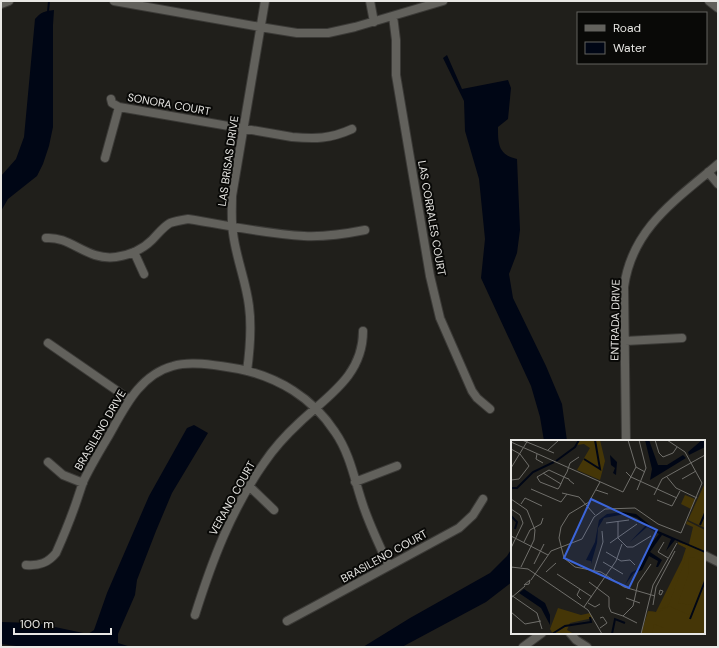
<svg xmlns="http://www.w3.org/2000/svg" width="719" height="648" font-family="'DM Sans',sans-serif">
<rect width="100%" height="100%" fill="#201f1b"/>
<path fill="#000615" d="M54,10L53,25V127L49,146L43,164L37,176L8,199L1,211V176L16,159L24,137L35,19C41,12 45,11 54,10Z
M447,55L462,89L508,80L511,88L508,119L498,127C498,143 498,155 517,159L520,230L517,253L509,274L513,298L546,366L562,404L567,441H544L540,417L531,386L481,278L485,239L479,179L465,131L464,101L443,58Z
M194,425L208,433L172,493L156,531L137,580L135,595L118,634V643L131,647H24L1,644V622L36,623L88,634L94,630L107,593L149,496L187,428Z
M512,548V582L486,602L402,647H363L410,618L490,573L507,556Z"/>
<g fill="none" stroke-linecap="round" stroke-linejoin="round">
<path stroke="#000615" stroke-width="2" d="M48,12L49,1"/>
<defs>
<path id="minor" d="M114,1L260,27L297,33H328L355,27L443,1
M370,1L374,22
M709,1L718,8
M1,4L9,1
M393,16L396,40V75L430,276L440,318L472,391L477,398L490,409
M111,99L112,103L119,107L292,137C315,139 330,139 352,129
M105,158L119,107
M708,172L718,184
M46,238C71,236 87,261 116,257C129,255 143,249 152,240C158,234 163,227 170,223C176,221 182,220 188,219C227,225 265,234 304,236C324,237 345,234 365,230
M134,252L144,274
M625,341L682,338
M48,343L129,399
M247,371C250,349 252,328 249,306C246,281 236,258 233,233C231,221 232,209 232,196L265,1
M626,441L624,287C632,228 676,200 718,164
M48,462L63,475L83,483
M355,482L397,466
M249,486L274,510
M704,555L718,562
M26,565C39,566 48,563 56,553C64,535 71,518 77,500C79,494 81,488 83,482C90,467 99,452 108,437C124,409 139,375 173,366C192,360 220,366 239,369C278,377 313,398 335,432C351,455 355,483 364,508C371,528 380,547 389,566
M195,615C212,561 231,510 264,463C274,448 287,434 300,422C329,395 363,375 363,331
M287,621L315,606L459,528L473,515L483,499
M570,633L576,640L587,647
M523,647L542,633"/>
</defs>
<use href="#minor" stroke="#3b3a37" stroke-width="10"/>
<use href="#minor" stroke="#62615c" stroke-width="8"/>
</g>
<g text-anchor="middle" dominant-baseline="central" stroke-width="4" stroke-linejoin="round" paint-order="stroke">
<g font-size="11" fill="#e8e7e4" stroke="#090907">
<text transform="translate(169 104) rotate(10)">SONORA COURT</text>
<text transform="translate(228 161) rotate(-82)">LAS BRISAS DRIVE</text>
<text transform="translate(432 218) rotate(80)">LAS CORRALES COURT</text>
<text transform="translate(615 320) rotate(-89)">ENTRADA DRIVE</text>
<text transform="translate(100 430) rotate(-60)">BRASILENO DRIVE</text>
<text transform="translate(232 498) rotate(-61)">VERANO COURT</text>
<text transform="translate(384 556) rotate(-29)">BRASILENO COURT</text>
</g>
</g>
<g transform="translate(511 440)">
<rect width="194" height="194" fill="#201f1b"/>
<path d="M174,55L184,59L180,69L170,64ZM186,88L194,92V194H130L137,171L145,172L171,120L175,108L167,103L178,105Z" fill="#453607"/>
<path d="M66,0H89L94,21L89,40L66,30L79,8L73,4L66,5ZM194,43V88L177,80ZM176,81L194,90V111L178,104L182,87L175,84ZM167,102L194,113V124L184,117L177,118L178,133L167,163L180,165L191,141L194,140V154L191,159L194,160V174L190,183L179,173L178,175L158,166L146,173L136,171L145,172L158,164L173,123L175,108L167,104ZM47,168L70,175L79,173L82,178L59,183L56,190L63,194H42L39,189ZM143,184L153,188L161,194H141Z" fill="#453607"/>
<path d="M134,0H138L147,25H156L172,15L175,18L139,40L141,29ZM191,0H194V7L178,15L177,12ZM99,15L106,22L105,35L102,33L104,28L100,25ZM112,72L125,74L145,90L194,111V113L164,100L155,111L160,99L151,95L139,112L151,120L147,127H145L147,121L138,116L131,130L123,133L114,145L120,133L128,128L139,105L148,94L136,87L119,102L135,85L126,78L114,74L93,78L87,88L86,103L80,124V121L75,120L84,102L88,80L96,74ZM13,149L34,163L39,175V185L30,168L8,153Z" fill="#000615"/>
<path fill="none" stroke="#000615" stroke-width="2" d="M73,19L89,29L84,0M45,21L64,7L68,0M0,48H6L22,32L43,22M0,76L6,82L4,89M189,85L194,73M179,179L194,141M41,194L54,186L80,182L79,177M101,194L104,179L114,183"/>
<path fill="none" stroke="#706f6b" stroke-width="1" d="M11,0L43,13M117,0L125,27L134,32M144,0L148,13L152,17L162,13L166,7M0,2L112,52L125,27M0,9L9,14L18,26L8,39L0,40M37,10L48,0M26,14L25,19L32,23M0,28L17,0M115,32L120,37L166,58M32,33L50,44M156,37L165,48L186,58M171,39L185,31M89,42L78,62L58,74L50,87L48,98L53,118L64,127L90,132L113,147L144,156M63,44L58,40V39L55,38L53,37L40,31L38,30L26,37L29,42L47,49L49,46L53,37L56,32L59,23L68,17M20,49L50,62L56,54M85,50L97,54M126,50L135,28L128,0M51,53L68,57L84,75M143,55L151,39L194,15M0,59L16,70L24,90L23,100L10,127M146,60L161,66L169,51M10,64L14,58L31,66M0,69L9,75L12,83L0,108M107,81V98L116,107H122L140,96M95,83L118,80M0,96L37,115M13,102L19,90L30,84L32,78M153,102L147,112L157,118M99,103L126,84M95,112L110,121L119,120L124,125M92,122L112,134M23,124L33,104M0,127L17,129L77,170L91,194M83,130L92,102L91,91M35,132L45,123M46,134L81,157M19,140L13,145L18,144L19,140M20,140L40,111L71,99L83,77L94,69L124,68L147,84L170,93L191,43L174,12L156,0M78,142L98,157V167L100,172L112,176L122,166L127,143L140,124M69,149L66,155L70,159M149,150L152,151L150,155L148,154ZM0,155L26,173L31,189M0,158L14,146M115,158L129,163M77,163L84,167L89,164M142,165L145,147L164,111M73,167L105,121L111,104M0,172L14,184L30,181M112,176L126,183M89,178L92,177L96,183L89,188M130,194L142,145L166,103"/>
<path fill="#3b65da" fill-opacity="0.15" stroke="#3b65da" stroke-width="2" d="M80,59L146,90L118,148L53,118Z"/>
<rect width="194" height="194" fill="none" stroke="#e8e7e4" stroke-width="2"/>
</g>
<rect width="719" height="648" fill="none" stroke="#e8e7e4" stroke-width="4"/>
<rect x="577" y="12" width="130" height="52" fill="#090907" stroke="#62625f"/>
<rect x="585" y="25" width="20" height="6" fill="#62615c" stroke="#62625f"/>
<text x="613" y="32" font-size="12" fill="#e8e7e4">Road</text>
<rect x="585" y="42" width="20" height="12" fill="#000615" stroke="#62625f"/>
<text x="613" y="52" font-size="12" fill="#e8e7e4">Water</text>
<path d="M14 628v6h97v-6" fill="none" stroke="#e8e7e4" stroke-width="2"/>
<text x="20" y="628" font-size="12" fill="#e8e7e4" stroke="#090907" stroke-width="3" paint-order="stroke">100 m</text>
</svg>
